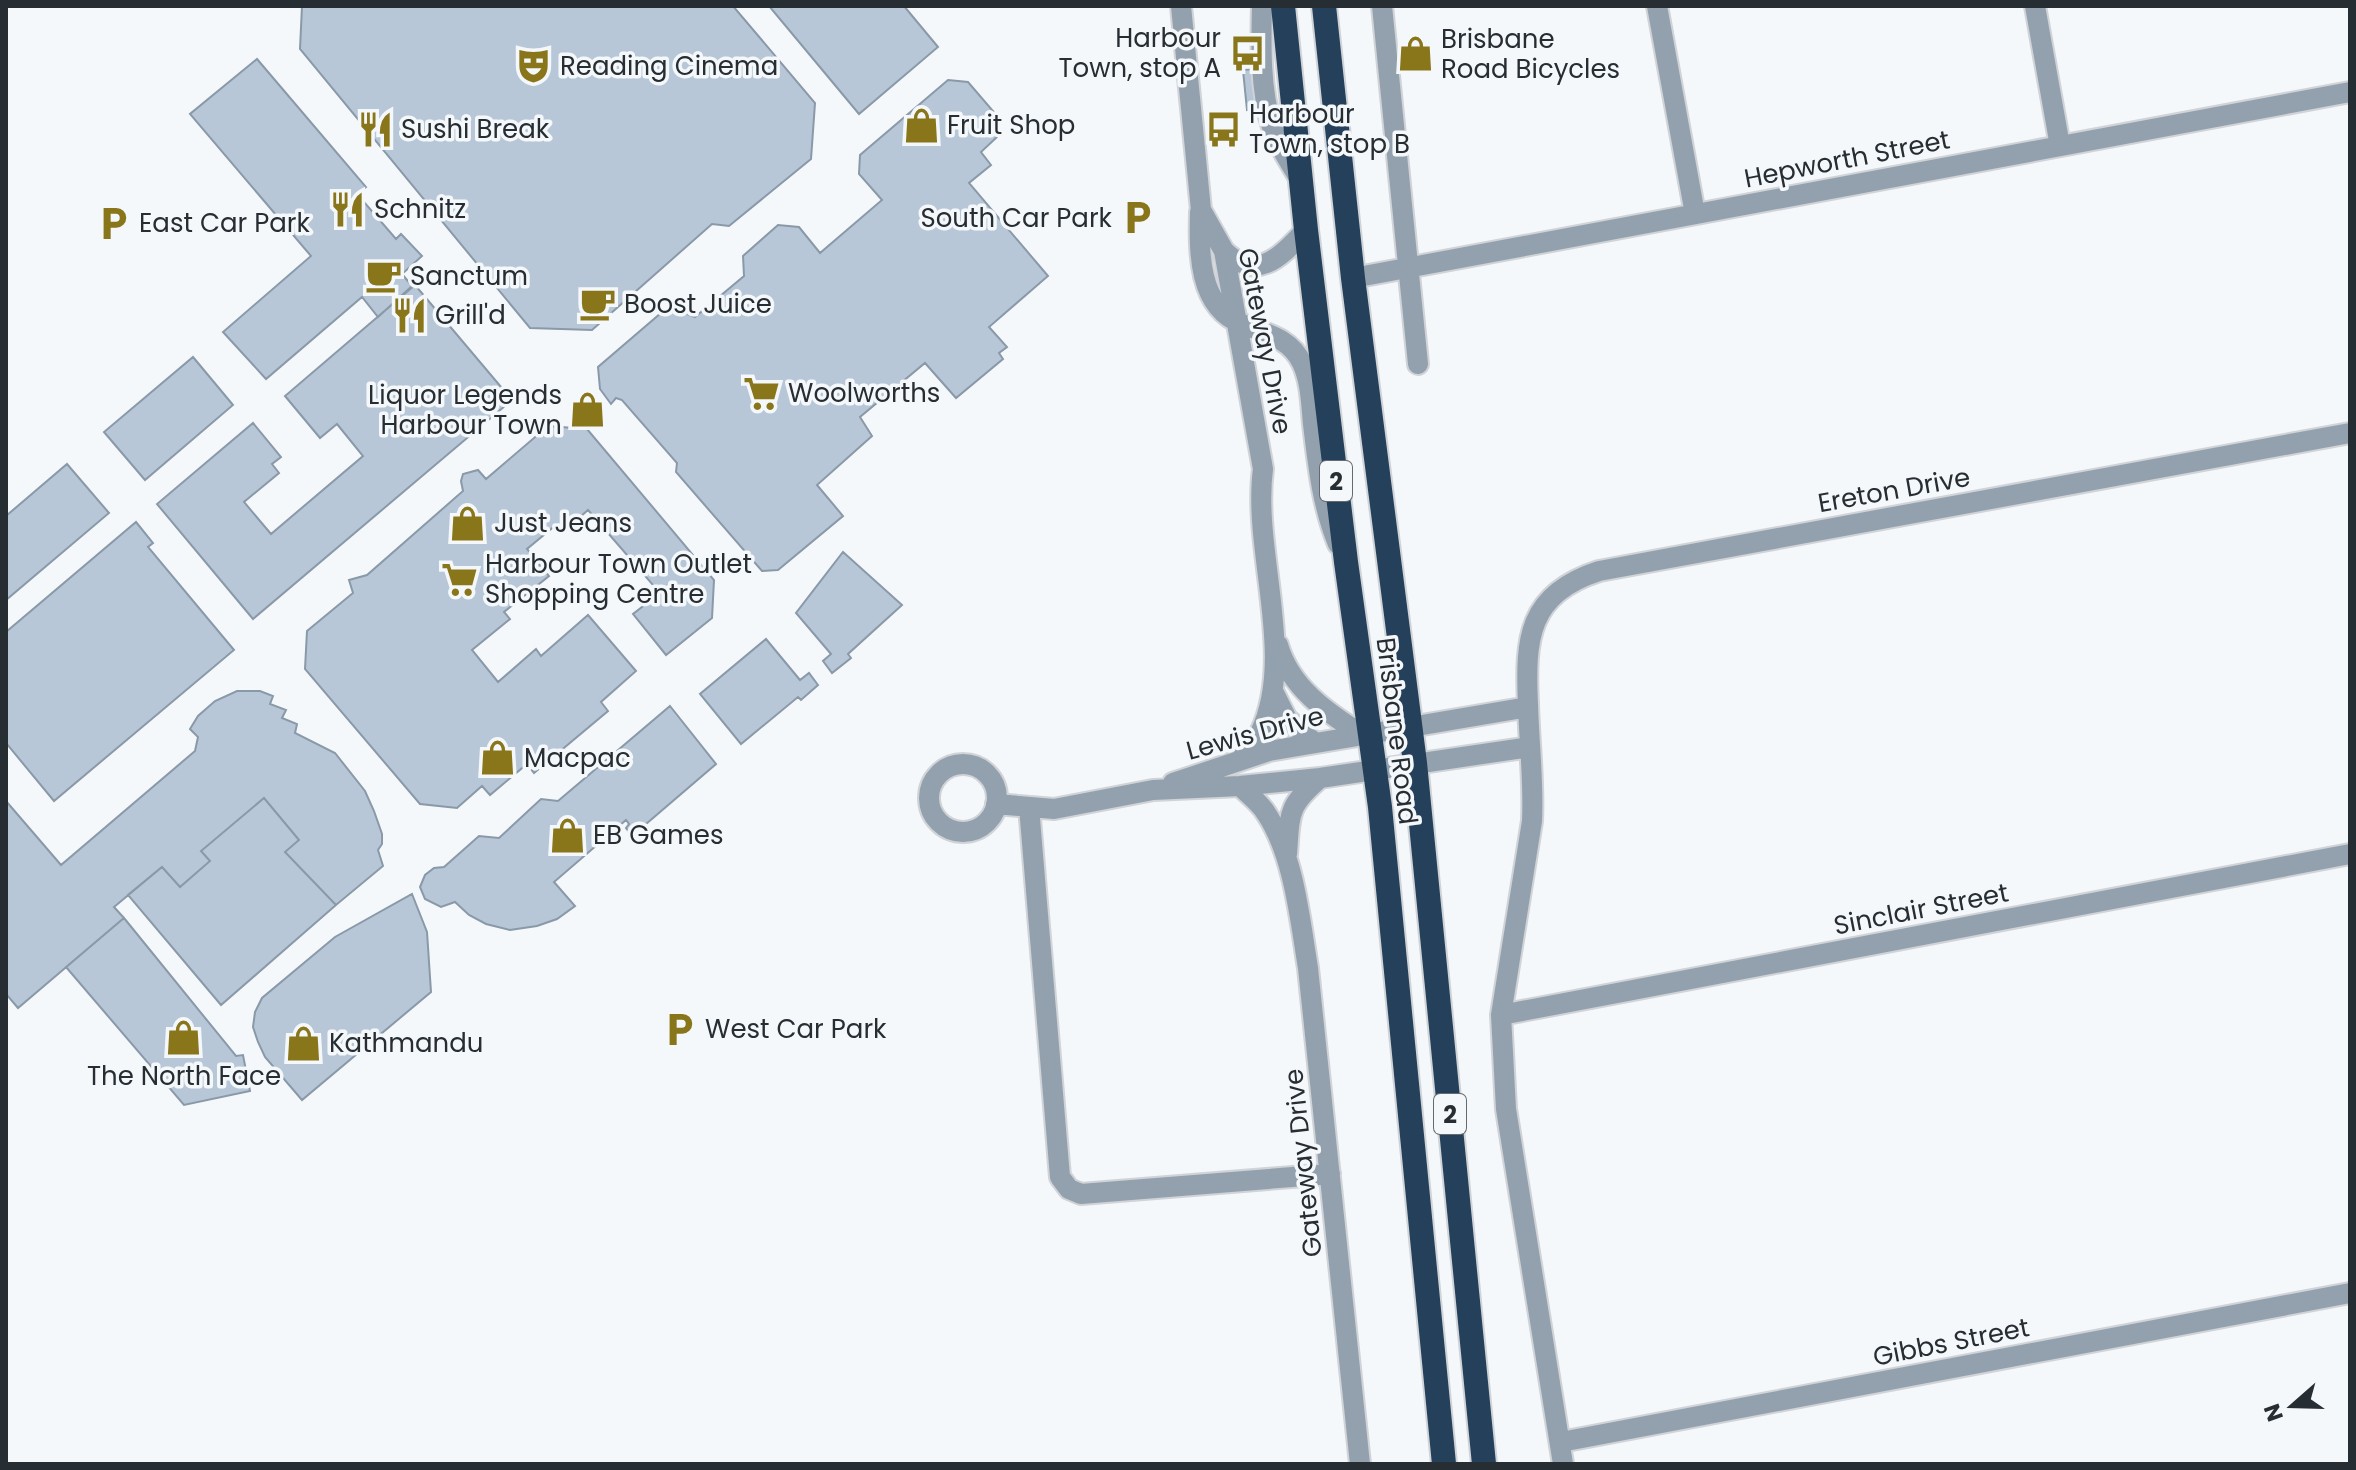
<svg xmlns="http://www.w3.org/2000/svg" width="2356" height="1470" font-family="Poppins,sans-serif">
<rect width="100%" height="100%" fill="#f5f8fb"/>
<path fill="#b7c7d7" stroke="#8999a8" stroke-width="2" d="M302,6H733L815,103L811,159L729,226L712,224L592,330L530,328L300,49Z
M769,6H904L938,47L859,114Z
M257,59L366,187L357,194L396,239L401,234L422,256L402,274L412,286L378,317L362,297L266,379L223,332L311,256L190,114Z
M1254,69L1258,108L1247,110L1243,70Z
M948,80L968,82L999,118L997,137L981,152L991,165L969,183L1048,276L989,327L1007,347L999,353L1003,359L956,398L925,363L860,417L872,436L817,485L843,516L778,570L762,571L676,472L677,463L622,400L616,398L611,404L600,389L598,367L661,313L677,310L695,317L744,276L743,256L778,225L799,227L820,253L882,200L859,174L860,155Z
M415,285L512,400L253,619L157,504L253,423L281,457L272,464L279,473L244,502L271,534L363,456L337,424L320,438L285,396Z
M193,357L233,405L145,480L104,432Z
M548,426L587,429L714,580L712,618L666,655L633,614L660,593L588,510L562,533L556,525L527,549L549,576L504,612L510,619L472,650L498,682L536,649L541,656L588,615L636,671L601,702L608,711L534,773L527,764L490,795L482,786L457,808L420,804L305,669L307,631L353,593L349,580L367,575L463,491L461,481L463,474L478,470L486,479Z
M67,464L109,513L6,600V516Z
M136,522L153,543L148,547L234,650L54,801L6,743V632Z
M843,552L902,605L848,654L851,658L832,673L823,661L831,654L796,613Z
M766,639L800,680L809,673L818,685L801,700L798,697L741,744L700,694Z
M237,691H260L273,696L270,704L286,710L282,718L297,724L295,733L335,753L365,791L374,811L382,834V844L378,850L383,866L336,905L285,852L299,840L264,798L201,851L210,861L180,887L162,867L114,907L124,918L18,1008L6,994V801L61,865L195,751L198,737L190,729L198,716L215,701Z
M670,706L716,764L632,836L626,828L629,824L626,820L554,882L575,906L557,919L537,926L510,930L486,924L469,915L455,902L441,907L425,899L420,887L425,875L434,868L444,867L479,836L499,838L541,799L558,801Z
M264,798L299,840L285,852L336,905L221,1005L128,895L162,867L180,887L210,861L201,851Z
M412,894L427,932L431,992L302,1100L265,1057L258,1042L253,1027L255,1012L262,998L335,937Z
M124,918L236,1056L243,1055L250,1091L184,1105L66,967Z"/>
<g fill="none" stroke-linecap="round" stroke-linejoin="round">
<defs>
<path id="minor" d="M1181,6L1201,210L1224,251L1263,469C1252,551 1297,656 1260,733C1256,742 1248,750 1242,758
M1262,6C1261,44 1260,90 1272,127C1278,145 1289,161 1299,178
M1382,6L1418,364
M1657,6L1695,214
M2035,6L2060,146
M1200,212C1199,252 1198,307 1242,324C1267,334 1290,338 1302,363C1311,382 1311,404 1313,424C1318,465 1322,505 1338,544
M1224,251C1258,283 1281,256 1306,230
M1353,278L2350,92
M1278,645C1290,687 1326,712 1361,734
M1273,691L1287,719L1314,742
M929 798a34 34 0 1 1 68 0a34 34 0 1 1-68 0Z
M1173,783L1269,751L1528,707
M1240,786C1249,795 1260,803 1266,813C1294,855 1300,920 1308,968L1360,1464
M996,804L1054,809L1153,790L1240,786L1320,778L1530,747
M1029,807L1060,1177L1069,1189L1081,1194L1330,1174
M1287,854C1290,814 1287,806 1320,778
M1501,1015L2350,854
M1561,1442L2350,1293
M1563,1464L1506,1109L1501,1015L1532,821C1534,782 1529,743 1528,704C1525,638 1528,594 1599,571L2350,433"/>
<path id="highway" d="M1283,6L1306,230L1346,562L1380,807L1444,1464
M1324,6L1353,278L1415,763L1484,1464"/>
</defs>
<use href="#minor" stroke="#d0d3d7" stroke-width="24"/>
<use href="#highway" stroke="#d0d3d7" stroke-width="28"/>
<use href="#minor" stroke="#93a1ae" stroke-width="20"/>
<use href="#highway" stroke="#24405a" stroke-width="24"/>
</g>
<defs>
<symbol id="bus-bare" viewBox="-9 -9 18 18"><path d="M-5-6H5V4H4V6H2V4H-2V6H-4V4H-5ZM-3.5-4V0h7V-4ZM-3.5 1.2v1.5H-2V1.2ZM2 1.2v1.5H3.5V1.2Z" fill="#89761a" stroke="#f5f8fb" stroke-width="2.5" paint-order="stroke"/></symbol>
<symbol id="shop-bare" viewBox="-9 -9 18 18"><path d="M-5-2.5h2.3a2.7 3.5 0 0 1 5.4 0H5L5.5 6h-11ZM-1.5-2.5h3a1.5 2.3 0 0 0-3 0Z" fill="#89761a" stroke="#f5f8fb" stroke-width="2.5" paint-order="stroke"/></symbol>
<symbol id="theatre-bare" viewBox="-9 -9 18 18"><path d="M-5-5.5Q0-4 5-5.5V0Q5 5 0 6Q-5 5-5 0ZM-3.3-2.5H-1v1.5H-3.3ZM1-2.5H3.3v1.5H1ZM-2.8 1Q0 5.5 2.8 1Z" fill="#89761a" stroke="#f5f8fb" stroke-width="2.5" paint-order="stroke"/></symbol>
<symbol id="restaurant-bare" viewBox="-9 -9 18 18"><path d="M-5-6h1v4h1v-4h1v4h1v-4h1v5L-1.5 .5V6h-2V.5L-5-1ZM5-6V6H3V1.5H1.5Q1.5-4 5-6Z" fill="#89761a" stroke="#f5f8fb" stroke-width="2.5" paint-order="stroke"/></symbol>
<symbol id="parking-bare" viewBox="-9 -9 18 18"><path d="M-3.5-5.5H1a3.5 3.5 0 0 1 0 7H-1V5.5H-3.5ZM-1-3.4V-.6H.8a1.4 1.4 0 0 0 0-2.8Z" fill="#89761a" stroke="#f5f8fb" stroke-width="2.5" paint-order="stroke"/></symbol>
<symbol id="cafe-bare" viewBox="-9 -9 18 18"><path d="M-5.5-4.5H6V0H3Q3 3.5 0 3.5H-2.5Q-5.5 3.5-5.5 0ZM3-3.2v2h1.7v-2ZM-6 4.5H4V6H-6Z" fill="#89761a" stroke="#f5f8fb" stroke-width="2.5" paint-order="stroke"/></symbol>
<symbol id="supermarket-bare" viewBox="-9 -9 18 18"><path d="M-6-5.5h2.5l.6 2H6L4.5 2H-2.5L-4.4-4H-6ZM-1.5 3.2a1.3 1.3 0 1 0 .1 0ZM3 3.2a1.3 1.3 0 1 0 .1 0Z" fill="#89761a" stroke="#f5f8fb" stroke-width="2.5" paint-order="stroke"/></symbol>
</defs>
<g fill-rule="evenodd">
<use href="#bus-bare" x="1222" y="28" width="51" height="51"/>
<use href="#shop-bare" x="1390" y="28" width="51" height="51"/>
<use href="#theatre-bare" x="508" y="40" width="51" height="51"/>
<use href="#shop-bare" x="896" y="100" width="51" height="51"/>
<use href="#restaurant-bare" x="350" y="104" width="51" height="51"/>
<use href="#bus-bare" x="1198" y="104" width="51" height="51"/>
<use href="#restaurant-bare" x="322" y="184" width="51" height="51"/>
<use href="#parking-bare" x="1112" y="192" width="51" height="51"/>
<use href="#parking-bare" x="88" y="198" width="51" height="51"/>
<use href="#cafe-bare" x="358" y="250" width="51" height="51"/>
<use href="#cafe-bare" x="572" y="278" width="51" height="51"/>
<use href="#restaurant-bare" x="384" y="290" width="51" height="51"/>
<use href="#supermarket-bare" x="736" y="368" width="51" height="51"/>
<use href="#shop-bare" x="562" y="384" width="51" height="51"/>
<use href="#shop-bare" x="442" y="498" width="51" height="51"/>
<use href="#supermarket-bare" x="434" y="554" width="51" height="51"/>
<use href="#shop-bare" x="472" y="732" width="51" height="51"/>
<use href="#shop-bare" x="542" y="810" width="51" height="51"/>
<use href="#parking-bare" x="654" y="1004" width="51" height="51"/>
<use href="#shop-bare" x="158" y="1012" width="51" height="51"/>
<use href="#shop-bare" x="278" y="1018" width="51" height="51"/>
</g>
<g text-anchor="middle" dominant-baseline="central" stroke-width="7" stroke-linejoin="round" paint-order="stroke">
<g fill="#f5f8fb" stroke="#646a6f" stroke-width="2">
<rect x="1320" y="461" width="32" height="40" rx="6"/>
<rect x="1434" y="1094" width="32" height="40" rx="6"/>
</g>
<g font-size="24" font-weight="bold" fill="#262d33">
<text x="1336" y="481">2</text>
<text x="1450" y="1114">2</text>
</g>
<g font-size="26" fill="#262d33" stroke="#f5f8fb" text-anchor="start">
<text x="1221" y="38" text-anchor="end">Harbour<tspan x="1221" dy="30">Town, stop A</tspan></text>
<text x="1441" y="39">Brisbane<tspan x="1441" dy="30">Road Bicycles</tspan></text>
<text x="560" y="66">Reading Cinema</text>
<text x="1249" y="114">Harbour<tspan x="1249" dy="30">Town, stop B</tspan></text>
<text x="947" y="125">Fruit Shop</text>
<text x="401" y="129">Sushi Break</text>
<text x="374" y="209">Schnitz</text>
<text x="1112" y="218" text-anchor="end">South Car Park</text>
<text x="139" y="223">East Car Park</text>
<text x="410" y="276">Sanctum</text>
<text x="624" y="304">Boost Juice</text>
<text x="435" y="315">Grill'd</text>
<text x="788" y="393">Woolworths</text>
<text x="562" y="395" text-anchor="end">Liquor Legends<tspan x="562" dy="30">Harbour Town</tspan></text>
<text x="494" y="523">Just Jeans</text>
<text x="485" y="564">Harbour Town Outlet<tspan x="485" dy="30">Shopping Centre</tspan></text>
<text x="524" y="758">Macpac</text>
<text x="593" y="835">EB Games</text>
<text x="705" y="1029">West Car Park</text>
<text x="329" y="1043">Kathmandu</text>
<text x="184" y="1076" text-anchor="middle">The North Face</text>
</g>
<g font-size="26" fill="#262d33" stroke="#f5f8fb">
<text transform="translate(1847 159) rotate(-11)">Hepworth Street</text>
<text transform="translate(1265 341) rotate(79)">Gateway Drive</text>
<text transform="translate(1894 490) rotate(-10)">Ereton Drive</text>
<text transform="translate(1397 731) rotate(83)">Brisbane Road</text>
<text transform="translate(1255 733) rotate(-15)">Lewis Drive</text>
<text transform="translate(1921 909) rotate(-11)">Sinclair Street</text>
<text transform="translate(1303 1163) rotate(-96)">Gateway Drive</text>
<text transform="translate(1951 1342) rotate(-11)">Gibbs Street</text>
</g>
</g>
<rect width="2356" height="1470" fill="none" stroke="#262d33" stroke-width="16"/>
<g transform="translate(2292 1406) rotate(250)" stroke="#f5f8fb" stroke-width="6" paint-order="stroke">
<path d="M0-6L14 30L0 20L-14 30Z" fill="#262d33"/>
<text y="-12" font-size="22" font-weight="bold" text-anchor="middle" fill="#262d33">N</text>
</g>
</svg>
